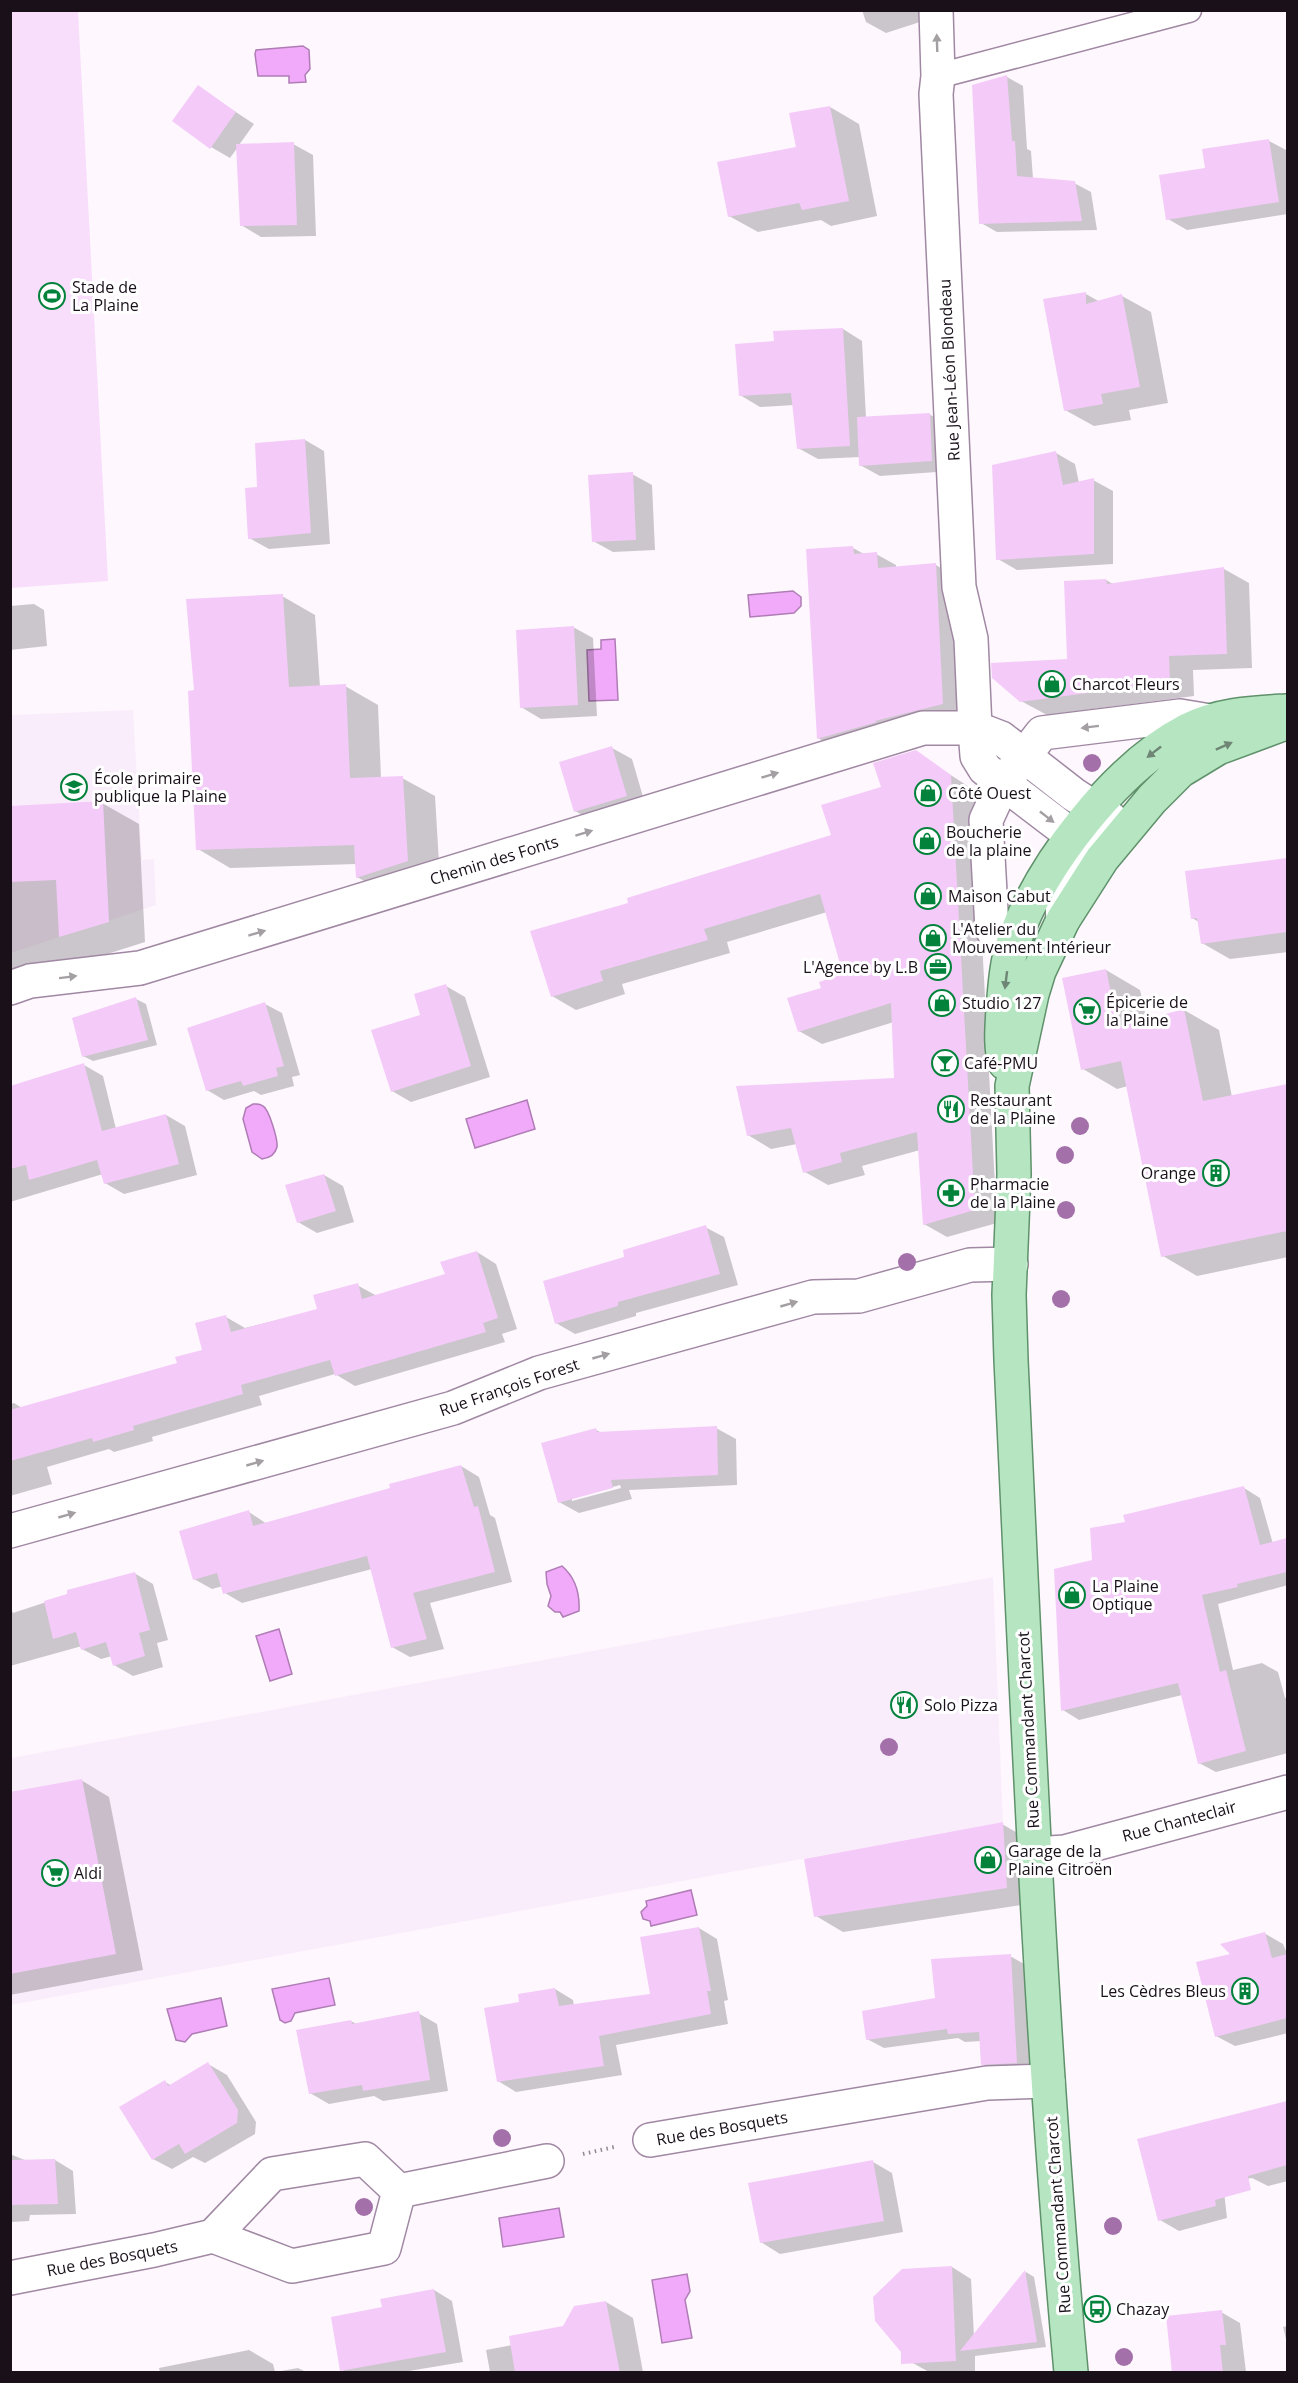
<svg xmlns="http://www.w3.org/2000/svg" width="1298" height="2383" font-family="'Open Sans',sans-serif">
<rect width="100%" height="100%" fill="#fef8fe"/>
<path fill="#faedfb" d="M133,710L142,860L154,859L156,905L11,953L10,715Z
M993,1577L1003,1822L11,2005V1758Z"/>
<path fill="#f8defb" d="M11,10L78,11L108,581L11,588Z"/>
<path fill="#f0aaf9" stroke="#b07cb6" stroke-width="1.5" d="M303,46L309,50L310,69L305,75L306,82L289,83V76H258L255,54L256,50Z
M793,591L801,597V606L794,613L750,617L748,595Z
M615,639L618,700L589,701L587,650L601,649V640Z
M527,1100L535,1129L475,1148L466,1119Z
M253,1104C257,1104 259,1103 263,1106C269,1109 278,1140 277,1147C275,1155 270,1158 262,1159L252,1152L243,1119L246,1108Z
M562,1566C576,1578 580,1593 579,1611L563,1617L560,1612H555L548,1606L551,1596L547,1584L546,1572Z
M279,1629L292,1674L270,1681L256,1636Z
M691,1890L697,1915L651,1926L650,1921L643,1919L641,1912L647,1906L646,1901Z
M329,1978L335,2005L295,2013L291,2021L285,2023L280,2020L272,1989Z
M221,1998L227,2026L192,2034L185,2042L176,2040L167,2009Z
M559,2208L564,2237L503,2247L499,2218Z
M687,2274L690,2291L685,2300L692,2338L662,2343L652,2280Z"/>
<path fill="#0003" fill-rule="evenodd" d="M862,10H920L923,21L886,33L866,22Z
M1007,77L1023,86L1027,149L1031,151L1033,179L1074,183L1091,192L1097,230L997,232L981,223Z
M198,87L254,124L239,145L293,144L313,155L316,236L261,237L241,225L238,147L230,158L211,147Z
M830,107L859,124L877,216L831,226L821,220L758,232L729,216L798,148Z
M1269,141L1288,151V214L1187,230L1168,219L1206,169Z
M1086,294L1100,302L1122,296L1151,312L1168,403L1129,410L1131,420L1094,426L1065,410Z
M843,329L862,341L866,418L929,414L949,426L951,471L880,476L860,465V457L818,459L798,448L794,405L760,407L740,395Z
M305,440L324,451L330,544L269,549L249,538L258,488Z
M1056,453L1075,464L1079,483L1093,480L1113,491V564L1017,570L998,559Z
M632,474L652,485L655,550L613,552L593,541Z
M853,548L864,554H876L896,565V568L936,565L955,576L962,715L837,749L818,738Z
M1224,569L1249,583L1252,668L1193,670L1194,696L1047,715L1021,701L1069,660L1106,580L1113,584Z
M282,596L315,615L320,687L345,686L378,705L381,778H402L435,796L440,880L389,895L357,877L356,864L230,868L198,849L196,692Z
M34,604L44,610L47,646L10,650V606Z
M573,627L593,638L597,716L541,719L521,707Z
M612,748L632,759L646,807L595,822L575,811Z
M915,752L974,790L997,1223L947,1237L924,1224L920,1150L862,1166L865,1175L828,1185L805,1172L797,1144L771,1149L748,1135L896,1080L894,1022L822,1044L799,1031L823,988L845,975L827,912L727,942L730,953L622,984L625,994L576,1010L552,996L630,904L833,836L883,788Z
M102,803L139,824L145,942L10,985V808Z
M1288,860V952L1230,959L1202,943L1199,922L1192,918L1187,873Z
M1106,970L1140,990L1147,1021L1184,1010L1219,1030L1232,1097L1288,1085V1257L1197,1276L1163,1256L1128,1086L1117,1089L1083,1069Z
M446,986L465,997L490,1077L411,1102L392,1091L422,1016Z
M136,999L146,1004L157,1045L93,1061L83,1056Z
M265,1004L282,1013L300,1075L292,1077L294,1086L261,1095L254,1091L224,1100L207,1090Z
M84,1065L103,1076L116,1129L166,1115L185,1126L197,1175L124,1194L105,1183L103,1174L10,1202V1119Z
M324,1175L343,1186L354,1222L317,1233L298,1222Z
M705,1227L724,1237L738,1285L636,1313V1316L575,1334L556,1323L626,1258Z
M477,1252L496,1264L517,1329L502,1334L505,1342L355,1386L335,1374L259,1396L262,1405L152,1437L153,1441L114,1452L109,1449L47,1467L52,1484L10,1496V1404L14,1403L22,1408L179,1364L204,1351L226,1317L245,1328L318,1310L357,1285L377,1296L447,1275Z
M716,1428L736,1439L737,1485L629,1490L632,1499L579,1513L559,1502L596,1430L602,1433ZM620,1485L621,1488L572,1501V1498Z
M461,1466L479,1477L490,1515L495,1518L512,1582L430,1603L444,1649L410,1657L392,1647L372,1569L242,1603L225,1593L223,1586L212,1589L194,1579L249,1512L267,1524L392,1489Z
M1244,1488L1260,1498L1273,1544L1288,1540V1585L1218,1604L1233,1670L1262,1663L1278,1672L1285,1698H1288V1753L1216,1772L1199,1763L1182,1695L1079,1720L1063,1710L1093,1561L1127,1523Z
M134,1573L153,1584L168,1640L157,1643L163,1667L133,1676L114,1665L112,1656L101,1659L82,1649V1646L10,1666V1607L13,1613Z
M81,1780L109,1797L143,1970L10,1995V1793Z
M1002,1824L1030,1840L1034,1903L843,1932L816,1916Z
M699,1928L717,1939L728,2000L724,2001L728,2024L616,2045L622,2075L516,2092L498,2081L521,2004L555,1989L573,2000L574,2006L652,1996Z
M1264,1933L1283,1944L1288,1956V2033L1235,2046L1216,2036L1233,1954Z
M1010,1956L1026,1965L1033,2072L999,2073L983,2064L981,2041L965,2042L958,2038L884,2048L867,2039Z
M418,2013L437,2024L448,2091L383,2101L374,2096L329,2104L310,2093L351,2021L356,2024Z
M208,2064L227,2075L256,2122L255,2134L205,2163L193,2157L172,2169L153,2159L165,2082L172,2086Z
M1277,2105H1288V2181L1268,2186L1252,2178L1223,2183L1227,2218L1179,2231L1160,2220Z
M10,2154L27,2161L55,2160L73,2171L76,2214L30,2215L29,2221L10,2222Z
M873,2162L892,2173L903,2232L780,2254L761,2242Z
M952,2267L971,2279L974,2337L1026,2272L1034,2277L1046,2347L975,2356V2372H929L911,2362Z
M434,2290L452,2301L463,2362L403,2372H346L342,2370Z
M606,2302L633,2318L643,2372H490L486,2350L512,2345L564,2328Z
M1221,2312L1240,2323L1246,2372H1174Z
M1288,2326V2347L1283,2327Z
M249,2350L273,2364L275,2372H160L159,2368Z
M298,2368L306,2372H275Z"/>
<path fill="#f4caf9" d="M1007,75L1012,141H1015L1017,176L1075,181L1082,221L979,224L972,85Z
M198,85L236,112L210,149L172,121Z
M830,106L849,201L802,210L799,203L728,217L717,162L796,147L789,113Z
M1269,139L1279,202L1166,220L1159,175L1205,168L1202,149Z
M294,142L297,225L240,226L236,144Z
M1086,292V304L1122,294L1140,387L1101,394L1103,404L1064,411L1043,299Z
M843,328L850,446L797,449L791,393L739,396L735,344L774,341L773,331Z
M930,413L932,461L859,466L857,417Z
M305,439L311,533L248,539L245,488L257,487L255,443Z
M1056,451L1063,485L1094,478V554L996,560L992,465Z
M633,472L636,540L592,542L588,475Z
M853,546L854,554L877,552L878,568L936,563L943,704L875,721L877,722L817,739L806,549Z
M1224,567L1227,654L1169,656L1170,682L1020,702L992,678L991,663L1067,659L1064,581L1106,579L1107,584Z
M283,594L289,687L346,684L350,778L403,776L408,861L356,878L354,845L196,850L188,691L194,690L186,599Z
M574,626L578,705L520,708L516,630Z
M612,746L627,796L574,812L559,762Z
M916,750L951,775L975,1210L923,1225L917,1132L840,1153L842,1162L803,1173L791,1128L747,1136L736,1086L894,1078L891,1003L798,1032L787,998L821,988L819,982L843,974L820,894L704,929L708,940L600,971L603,981L551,997L530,931L628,903L627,898L831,835L821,805L881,787L873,763Z
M103,801L109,922L59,937L56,880L10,882V806Z
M1287,858V932L1201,944L1197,918L1191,919L1185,871Z
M1106,969L1118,1027L1184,1009L1203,1101L1287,1084V1231L1161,1257L1121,1061L1081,1070L1062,978Z
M446,984L471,1066L391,1092L371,1030L420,1015L414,994Z
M136,997L148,1040L82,1057L72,1018Z
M265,1002L284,1066L276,1068L278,1076L243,1086L241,1081L206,1091L187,1028Z
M84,1063L102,1131L166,1114L179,1164L104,1184L97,1160L29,1180L26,1165L10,1169V1086Z
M324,1174L336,1211L297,1223L285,1185Z
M706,1225L720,1274L618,1302V1306L555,1324L543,1281L624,1257L623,1250Z
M477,1251L498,1318L483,1323L486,1332L335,1376L330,1360L241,1385L243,1394L133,1426L134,1430L93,1442L92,1438L10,1461V1410L177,1363L175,1357L202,1350L195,1323L226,1315L231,1332L317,1309L313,1295L358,1283L362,1299L445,1274L440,1262Z
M717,1426L718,1475L611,1480L613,1488L558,1503L541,1443L596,1428L597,1432Z
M461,1465L474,1507L478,1506L495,1572L413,1593L427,1639L391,1648L367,1556L223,1594L217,1573L193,1580L179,1531L249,1510L253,1526L390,1488L389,1484Z
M1244,1486L1260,1545L1287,1538V1572L1237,1584L1238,1587L1202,1595L1220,1672L1226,1670L1246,1751L1198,1764L1178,1683L1061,1711L1054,1569L1092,1560L1090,1528L1125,1522L1123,1515Z
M135,1572L150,1630L139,1633L145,1656L113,1666L106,1642L81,1650L76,1632L53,1639L44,1601L67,1594V1590Z
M82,1779L116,1954L10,1974V1792Z
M1003,1822L1007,1888L814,1917L804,1859Z
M699,1927L711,1991H707L711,2014L599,2036L604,2066L497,2082L484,2008L519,2002L518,1994L555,1988L559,2006L650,1994L640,1937Z
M1265,1932L1272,1958L1287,1954V2018L1215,2037L1196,1962L1230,1954L1220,1944Z
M1011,1954L1017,2063L981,2065L979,2032L948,2034L947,2029L866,2040L862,2011L935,1998L931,1959Z
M419,2011L430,2080L363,2091L362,2085L309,2094L296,2030L351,2020L352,2024Z
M208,2062L238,2110L237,2123L185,2154L179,2144L152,2160L119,2107L165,2080L168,2086Z
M1287,2101V2165L1248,2176L1251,2190L1215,2200L1216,2206L1158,2221L1137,2139Z
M55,2159L58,2204L10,2205V2160Z
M873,2160L884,2221L760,2243L748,2183Z
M952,2266L956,2361L901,2364V2352L875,2321L873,2297L902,2269Z
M1025,2270L1037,2342L960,2351Z
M434,2289L446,2352L340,2371L331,2317L382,2307L380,2299Z
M606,2301L620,2373H515L509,2336L563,2326L574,2306Z
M1222,2310L1226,2345H1220L1223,2373H1172L1166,2316Z"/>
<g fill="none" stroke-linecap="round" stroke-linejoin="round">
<defs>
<path id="lane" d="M938,76L1189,10"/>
<path id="street" d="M936,10L938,76L936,94L959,587L971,639L975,728
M1013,943L998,939L992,929L986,820L1003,783L1042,733L1180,716L1210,721
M10,1531L453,1408L539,1373L813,1297L859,1296L970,1265L1011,1264
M1034,1854L1065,1852L1288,1792
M650,2140L987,2083L1048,2081
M399,2191L365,2159L272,2174L213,2236L292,2266L384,2248L399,2191L547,2161
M10,2278L154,2250L213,2236"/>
<path id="secondary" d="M975,728L977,756L985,769L1095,853
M10,988L30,981L140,968L923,728H975L1001,738L1073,794L1111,819L1061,889L1063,920"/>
<path id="primary" d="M1005,1063C1000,1045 1002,1028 1003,1009C1005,987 1006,963 1014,941C1041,865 1115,768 1188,730C1219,714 1252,713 1286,711
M1071,2372C1040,2036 1027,1698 1011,1360L1009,1295L1014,1174L1012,1086L1032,994L1039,971L1063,920L1102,859L1152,799L1180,771L1218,748L1288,722"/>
</defs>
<use href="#lane" stroke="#a088a3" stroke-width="27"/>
<use href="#street" stroke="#a088a3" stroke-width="36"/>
<use href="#secondary" stroke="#a088a3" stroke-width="36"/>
<use href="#primary" stroke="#5f916b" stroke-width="36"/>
<path stroke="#918a92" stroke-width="4" stroke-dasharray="1.5 4.5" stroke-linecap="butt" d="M583,2154L614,2147"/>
<use href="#lane" stroke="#fff" stroke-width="24"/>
<use href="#street" stroke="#fff" stroke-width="33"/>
<use href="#secondary" stroke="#fff" stroke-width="33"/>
<use href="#primary" stroke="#b5e6c1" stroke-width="33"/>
</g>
<g fill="#a370a9">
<circle cx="1092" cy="763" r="9"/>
<circle cx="1080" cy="1126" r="9"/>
<circle cx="1065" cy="1155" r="9"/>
<circle cx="1066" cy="1210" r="9"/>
<circle cx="907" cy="1262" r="9"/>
<circle cx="1061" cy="1299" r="9"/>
<circle cx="889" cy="1747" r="9"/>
<circle cx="502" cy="2138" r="9"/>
<circle cx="364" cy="2207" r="9"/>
<circle cx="1113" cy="2226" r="9"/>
<circle cx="1124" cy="2357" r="9"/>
</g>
<defs><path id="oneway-solid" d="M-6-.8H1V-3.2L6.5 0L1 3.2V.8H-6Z" transform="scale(1.5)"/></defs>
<g fill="#a39fa3">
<use href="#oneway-solid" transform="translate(937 43) rotate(-92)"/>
<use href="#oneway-solid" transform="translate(1090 727) rotate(173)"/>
<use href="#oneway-solid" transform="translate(770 775) rotate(-17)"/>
<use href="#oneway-solid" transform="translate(1047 817) rotate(38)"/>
<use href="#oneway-solid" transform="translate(584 833) rotate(-17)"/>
<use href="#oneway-solid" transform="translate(257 933) rotate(-17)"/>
<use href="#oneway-solid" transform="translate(68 977) rotate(-7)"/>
<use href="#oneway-solid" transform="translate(789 1304) rotate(-16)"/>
<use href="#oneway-solid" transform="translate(601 1356) rotate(-16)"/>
<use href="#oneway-solid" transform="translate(255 1463) rotate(-16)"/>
<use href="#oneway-solid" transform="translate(67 1515) rotate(-16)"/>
</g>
<g fill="#6f8676">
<use href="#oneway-solid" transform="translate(1224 746) rotate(-24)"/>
<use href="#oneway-solid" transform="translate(1154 752) rotate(142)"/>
<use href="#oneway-solid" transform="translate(1006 980) rotate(97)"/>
</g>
<defs>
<symbol id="stadium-ring" viewBox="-11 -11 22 22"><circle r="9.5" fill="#fff" stroke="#03823c" stroke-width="1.5"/><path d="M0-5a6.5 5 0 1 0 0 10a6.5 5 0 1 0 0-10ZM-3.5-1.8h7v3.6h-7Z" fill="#03823c"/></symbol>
<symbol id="shop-ring" viewBox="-11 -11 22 22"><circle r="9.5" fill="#fff" stroke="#03823c" stroke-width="1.5"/><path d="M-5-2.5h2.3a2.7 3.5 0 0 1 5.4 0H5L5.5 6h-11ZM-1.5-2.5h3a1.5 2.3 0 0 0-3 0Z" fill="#03823c"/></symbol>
<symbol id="school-ring" viewBox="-11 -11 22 22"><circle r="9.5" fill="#fff" stroke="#03823c" stroke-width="1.5"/><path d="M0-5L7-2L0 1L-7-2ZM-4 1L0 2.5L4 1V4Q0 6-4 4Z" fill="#03823c"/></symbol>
<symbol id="office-ring" viewBox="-11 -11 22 22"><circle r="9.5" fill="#fff" stroke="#03823c" stroke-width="1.5"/><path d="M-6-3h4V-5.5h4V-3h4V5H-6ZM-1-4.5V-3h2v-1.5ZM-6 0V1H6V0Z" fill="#03823c"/></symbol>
<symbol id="supermarket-ring" viewBox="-11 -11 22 22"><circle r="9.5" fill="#fff" stroke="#03823c" stroke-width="1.5"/><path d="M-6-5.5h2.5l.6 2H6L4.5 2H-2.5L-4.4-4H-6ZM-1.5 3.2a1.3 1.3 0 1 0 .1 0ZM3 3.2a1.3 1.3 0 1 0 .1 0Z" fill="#03823c"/></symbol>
<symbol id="bar-ring" viewBox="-11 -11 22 22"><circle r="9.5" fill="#fff" stroke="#03823c" stroke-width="1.5"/><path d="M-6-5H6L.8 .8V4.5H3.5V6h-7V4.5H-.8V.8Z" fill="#03823c"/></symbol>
<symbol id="restaurant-ring" viewBox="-11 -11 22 22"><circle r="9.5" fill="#fff" stroke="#03823c" stroke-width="1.5"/><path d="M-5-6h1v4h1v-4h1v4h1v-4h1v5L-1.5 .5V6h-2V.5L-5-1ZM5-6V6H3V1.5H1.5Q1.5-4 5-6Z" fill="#03823c"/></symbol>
<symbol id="building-ring" viewBox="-11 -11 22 22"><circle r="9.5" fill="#fff" stroke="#03823c" stroke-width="1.5"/><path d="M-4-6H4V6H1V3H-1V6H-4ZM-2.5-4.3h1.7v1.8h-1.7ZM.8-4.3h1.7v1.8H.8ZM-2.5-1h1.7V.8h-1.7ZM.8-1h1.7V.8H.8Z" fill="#03823c"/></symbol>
<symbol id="pharmacy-ring" viewBox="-11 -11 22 22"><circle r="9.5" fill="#fff" stroke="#03823c" stroke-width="1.5"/><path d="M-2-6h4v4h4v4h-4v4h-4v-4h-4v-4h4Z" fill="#03823c"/></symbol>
<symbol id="bus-ring" viewBox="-11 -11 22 22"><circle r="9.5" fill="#fff" stroke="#03823c" stroke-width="1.5"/><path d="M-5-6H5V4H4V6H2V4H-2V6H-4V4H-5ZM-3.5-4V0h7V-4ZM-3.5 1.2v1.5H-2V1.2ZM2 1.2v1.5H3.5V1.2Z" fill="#03823c"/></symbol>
</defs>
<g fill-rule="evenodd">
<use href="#stadium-ring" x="37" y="281" width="30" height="30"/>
<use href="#shop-ring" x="1037" y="669" width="30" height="30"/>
<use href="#school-ring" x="59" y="772" width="30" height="30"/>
<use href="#shop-ring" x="913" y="778" width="30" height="30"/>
<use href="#shop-ring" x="912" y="826" width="30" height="30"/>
<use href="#shop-ring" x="913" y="881" width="30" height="30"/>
<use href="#shop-ring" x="918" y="923" width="30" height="30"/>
<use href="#office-ring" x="923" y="952" width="30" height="30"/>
<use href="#shop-ring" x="927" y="988" width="30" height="30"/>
<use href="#supermarket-ring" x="1072" y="996" width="30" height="30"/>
<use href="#bar-ring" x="930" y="1048" width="30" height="30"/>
<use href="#restaurant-ring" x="936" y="1094" width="30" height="30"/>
<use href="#building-ring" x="1201" y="1158" width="30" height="30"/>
<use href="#pharmacy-ring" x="936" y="1178" width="30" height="30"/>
<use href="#shop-ring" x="1057" y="1580" width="30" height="30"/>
<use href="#restaurant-ring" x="889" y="1690" width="30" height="30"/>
<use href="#shop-ring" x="973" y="1845" width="30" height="30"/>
<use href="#supermarket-ring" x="40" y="1858" width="30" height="30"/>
<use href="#building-ring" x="1230" y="1976" width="30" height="30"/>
<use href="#bus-ring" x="1082" y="2294" width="30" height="30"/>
</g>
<g text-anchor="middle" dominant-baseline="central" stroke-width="6" stroke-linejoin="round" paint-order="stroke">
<g font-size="16" fill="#19101a" stroke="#fff" text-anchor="start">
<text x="72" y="287">Stade de<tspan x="72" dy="18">La Plaine</tspan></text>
<text x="1072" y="684">Charcot Fleurs</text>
<text x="94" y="778">École primaire<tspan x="94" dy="18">publique la Plaine</tspan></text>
<text x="948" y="793">Côté Ouest</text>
<text x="946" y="832">Boucherie<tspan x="946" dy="18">de la plaine</tspan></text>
<text x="948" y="896">Maison Cabut</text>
<text x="952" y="929">L'Atelier du<tspan x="952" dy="18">Mouvement Intérieur</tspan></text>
<text x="918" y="967" text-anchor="end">L'Agence by L.B</text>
<text x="1106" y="1002">Épicerie de<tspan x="1106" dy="18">la Plaine</tspan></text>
<text x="962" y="1003">Studio 127</text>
<text x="964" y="1063">Café-PMU</text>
<text x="970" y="1100">Restaurant<tspan x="970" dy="18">de la Plaine</tspan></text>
<text x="1196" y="1173" text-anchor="end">Orange</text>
<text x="970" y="1184">Pharmacie<tspan x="970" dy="18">de la Plaine</tspan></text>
<text x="1092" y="1586">La Plaine<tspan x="1092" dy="18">Optique</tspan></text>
<text x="924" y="1705">Solo Pizza</text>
<text x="1008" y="1851">Garage de la<tspan x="1008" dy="18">Plaine Citroën</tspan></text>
<text x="74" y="1873">Aldi</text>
<text x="1226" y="1991" text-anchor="end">Les Cèdres Bleus</text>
<text x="1116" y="2309">Chazay</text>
</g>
<g font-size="16" fill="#19101a" stroke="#fff">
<text transform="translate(949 370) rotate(-93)">Rue Jean-Léon Blondeau</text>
<text transform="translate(494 860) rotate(-17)">Chemin des Fonts</text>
<text transform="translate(509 1387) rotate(-19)">Rue François Forest</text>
<text transform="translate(1028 1730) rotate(-93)">Rue Commandant Charcot</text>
<text transform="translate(1179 1821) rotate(-15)">Rue Chanteclair</text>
<text transform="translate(722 2128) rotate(-10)">Rue des Bosquets</text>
<text transform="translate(1058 2215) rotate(-94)">Rue Commandant Charcot</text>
<text transform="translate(112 2258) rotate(-11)">Rue des Bosquets</text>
</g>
</g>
<rect width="1298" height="2383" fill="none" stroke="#19101a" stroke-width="24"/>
</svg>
